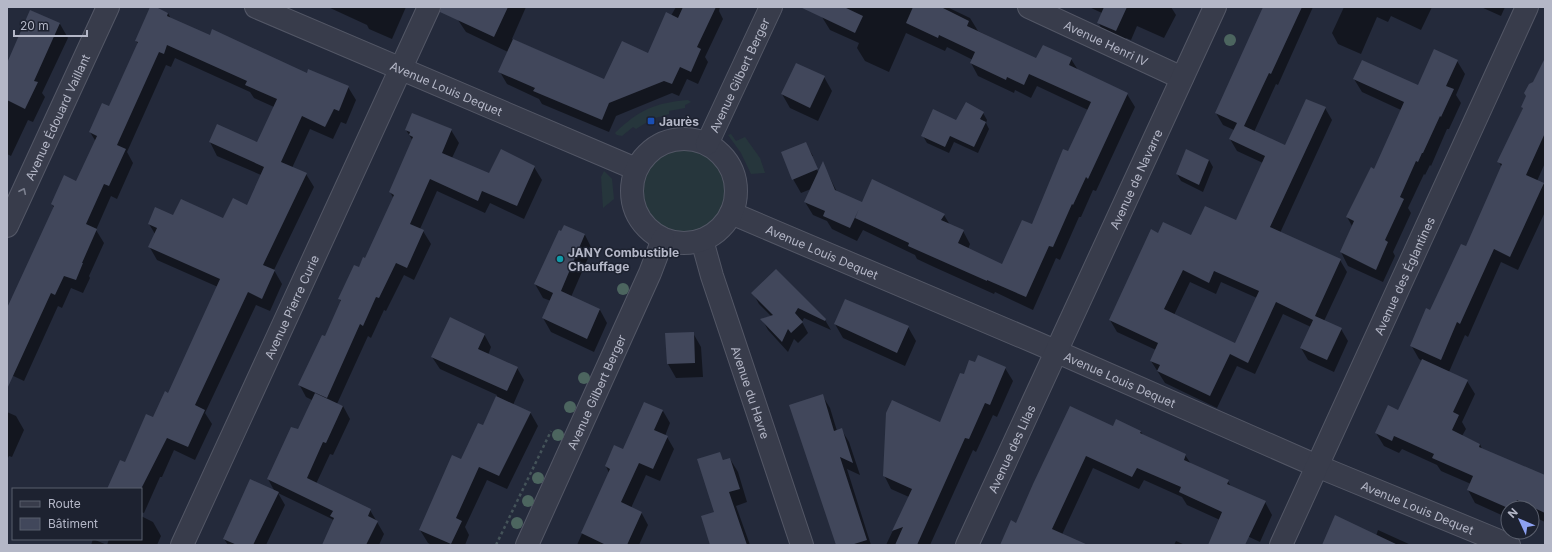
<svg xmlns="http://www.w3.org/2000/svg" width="1552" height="552" font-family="Inter,sans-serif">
<rect width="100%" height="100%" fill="#242a3b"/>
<path fill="#26363c" d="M688,100L691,102L685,105V108L669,111V114L652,119L636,129L633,127L622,136L617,135L615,133C639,110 654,103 688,100Z
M731,134L736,141L745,137L760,158L765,173L751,174L741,153L728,135Z
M642 192a42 42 0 1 1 84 0a42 42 0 1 1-84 0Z
M604,171L612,179L614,199L603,208L601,177Z"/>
<path fill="#0007" fill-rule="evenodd" d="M151,7L168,13L171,19L210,36L307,74L348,87L356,100L346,124L341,122L333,139L310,129L292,168L306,174L314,187L274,270L282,284L270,311L256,305L205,413L212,424L195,460L174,450L162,477H160L144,513L141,512V489H109L169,394L218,287L157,260L149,246L155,234L149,224L173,216L224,219L248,206L261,175L217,156L210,142L258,144L274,107L254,98L250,92L175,58L171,67L166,65L127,152L133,163L117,199L111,196L96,230L104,243L89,276L90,278L83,293L71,288L62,308L58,306L24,381L7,373V312L54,208L52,204L77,182L96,142L90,132L110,108L138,44L136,41Z
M328,7H406L392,39L369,29L367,25Z
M464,7H526L512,39L604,80L649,54L676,7H720L719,11L723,19L705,57L708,62L698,84L687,79L679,96L672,93L616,116L609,132L542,104L539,99L507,84L500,72L508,52L466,32L458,20Z
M827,7H947L970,18L978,31L1037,60L1071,59L1078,70L1127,94L1135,107L1096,191L1093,190L1081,217H1079L1060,260L1056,258L1033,310L995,292L994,294L934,267L917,259L915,255L863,230L857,241L832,229L827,221L813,215L805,202L811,189L801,193L793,179L805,143L813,156H811L819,174L823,164L837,192L862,204L944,215L950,225L963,231L970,244L968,249L1002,265L1033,226L1088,110L1037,86L1031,98L1015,90L1014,93L978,76L971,63L973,60L947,47L945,51L906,33L889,72L865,61L857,48L859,43L830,30L822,17Z
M1089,7H1171L1176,15L1164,38L1137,26L1131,40L1126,38L1124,44L1105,35L1098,22L1102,13Z
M1262,7H1313L1278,85L1276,84L1254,132L1285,146L1325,108L1332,120L1280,233L1340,260L1347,272L1324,321L1341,329L1348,341L1334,372L1308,360L1301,348L1311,327L1283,314L1255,374L1237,366L1217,408L1165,383L1151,361L1156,350L1117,332L1110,320L1158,234L1191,236L1236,221L1263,163L1237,151L1230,139L1234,130L1223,125L1216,113L1263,9ZM1190,282L1216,294L1221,282L1257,298L1236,344L1174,315Z
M1344,7H1432L1421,30L1391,16L1388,22L1377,17L1361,54L1338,44L1332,33Z
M1481,7H1505L1501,16Z
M31,11L60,24L68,38L42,93L45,97L33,122L28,120L11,156L7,154V65Z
M1545,59V163L1537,181L1544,184L1545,187V212L1518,270L1501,262L1468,337L1465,335L1449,372L1467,381L1475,394L1462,422L1466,429L1462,436L1480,444L1482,449L1545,477V522L1532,516V508H1508V518L1475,503L1468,490L1471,484L1441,471L1437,465L1402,449L1399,453L1384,446L1376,433L1399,411L1422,361L1419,359L1411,345L1466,247L1502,168L1499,162Z
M1457,61L1465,74L1456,95L1461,103L1449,129H1447L1431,166L1430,165L1425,175L1424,174L1408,208L1411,213L1393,252L1395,256L1383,282L1348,266L1341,252L1352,226L1347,217L1375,170L1401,110L1362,92L1354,79L1419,86Z
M824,77L832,91L818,121L790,108L782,94Z
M983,113L987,120L986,123L989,129L978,153L954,142L949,153L927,143L923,136Z
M406,130H451L459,143L452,158L489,174L534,167L542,180L524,219L490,203L485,213L437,191L420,229L423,231L431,244L414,280L404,275L386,311L384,310L371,338L368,336L337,404L343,406L350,419L333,455L330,454L316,484L370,510L384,534L379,545H324L334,521L332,519L278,493L285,505L266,545H228L224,539L275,492L268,479L299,431L312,400L306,397L299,384L325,338L341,302L339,298L366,259L394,199L390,192L413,141Z
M1209,160L1213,167L1203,192L1181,181L1177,174Z
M564,226L585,235L592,249L571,297L600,310L607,323L594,352L551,332L543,318L551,301L543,298L535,284Z
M776,271L825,320L831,330L804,318L802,322L808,333L798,343L794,339L788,352L768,330L762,319L771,316L759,304L753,293Z
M845,300L908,327L916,341L905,366L843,338L835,324Z
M693,333L701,347L703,377L676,378L668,364L666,334Z
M484,334L491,347L488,355L517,368L524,380L513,405L530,412L538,426L507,489L487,480L465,527L469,535L465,545H432L428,543L420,530L483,426L497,395L440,369L432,357Z
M975,363L1005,368L1013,381L997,417L993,415L976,452L973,450L930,545H886L909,497L891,489L884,475L940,423L964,375Z
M822,395L830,408L837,431L841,429L849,442L860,475L847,469L871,545H837Z
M663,411L670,423L665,436L667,437L674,449L660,481L646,475L631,508L641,512L648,525L639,545H577L609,473L606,466L623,451Z
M7,412L16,416L24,430L12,457L9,456L7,460Z
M1117,421L1141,432L1143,435L1185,455L1191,464L1228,481L1231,487L1265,502L1272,515L1260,542L1247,536L1243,545H1209L1220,520L1187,505L1182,497L1144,480L1139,489L1093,468L1059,541L1060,545H1002L1017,524L1114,427Z
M719,453L724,461L730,459L738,472L747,502L736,506L750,545H712Z
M141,516L153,522L161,536L157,545H91L93,539L107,545L109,539H141Z
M1378,530L1411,545H1323L1376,536Z
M1176,541L1185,545H1174Z"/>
<path fill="#41475b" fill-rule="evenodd" d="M150,7H156L168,13L167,16L210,35L212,29L307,73L308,69L349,86L339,111L334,109L325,127L302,116L281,162L307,173L263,265L275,270L262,299L248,292L195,405L205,410L188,447L167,438L141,489H107L120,460L125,462L146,414L153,417L165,391L168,393L220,279L148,247L157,228L148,224L155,207L173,215L181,199L223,218L233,198L247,205L264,167L209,142L217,124L257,142L277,99L245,85L247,81L167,45L164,54L159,52L117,145L126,149L109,186L104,184L86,224L97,229L82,263H83L76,280L64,276L55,295L51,293L7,389V308L54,206L51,204L64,175L76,181L97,136L89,132L102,103L109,106L138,42L135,41Z
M441,7H508L494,37L440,12Z
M683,7H716L697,47L701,49L691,72L680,67L672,84L664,81L609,103L602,120L533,91L535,88L498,72L513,39L604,79L622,41L648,53L666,12L678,18Z
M800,7H844L863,16L855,33Z
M913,7H941L969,21L967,26L1036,58L1043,45L1072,58L1069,65L1128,93L1088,179L1086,177L1073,205L1072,204L1053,247L1049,246L1026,297L987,280V281L926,254L908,246L909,243L855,218L859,209L850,228L823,216L825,211L804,202L823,161L835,190L862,202L872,179L945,214L941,220L964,230L958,243L1002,264L1022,220L1032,224L1063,149L1068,151L1091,102L1029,74L1024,85L1007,77L1006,80L970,63L975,52L939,35L938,38L906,23Z
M1104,7H1127L1116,31L1097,23Z
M1263,7H1302L1271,74L1269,73L1244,126L1285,145L1306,99L1326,107L1270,227L1341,259L1315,316L1342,328L1327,360L1300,348L1313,320L1276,302L1248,363L1230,354L1210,396L1157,371L1160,365L1150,361L1158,343L1109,320L1151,229L1158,233L1163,222L1191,235L1205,206L1236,220L1265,156L1229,139L1237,123L1215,113ZM1183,270L1209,283L1214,271L1259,291L1235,343L1164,309Z
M30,10L60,23L34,81L38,82L25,109L7,100V63Z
M1434,49L1458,60L1446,86L1454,89L1441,117L1440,116L1423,153H1422L1418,162L1416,161L1400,197L1404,199L1385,240L1388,242L1376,270L1340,252L1354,221L1346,217L1371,167L1374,169L1404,102L1353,79L1362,60L1418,85Z
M1545,58V133L1526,175L1544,183L1510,257L1494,249L1460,324L1457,322L1441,360L1410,346L1426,308L1430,310L1461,244L1466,246L1502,164L1497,162L1523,108L1521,107L1526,96L1524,93L1529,84L1533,82Z
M796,63L825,76L810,108L781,94Z
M966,102L984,112L980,119L986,122L974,147L950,136L945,147L921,136L933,109L956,120Z
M412,113L452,129L442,153L489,173L501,149L535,166L517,206L482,191L478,201L430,179L410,224L424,230L407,268L396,263L379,298L376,297L363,326L360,324L327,398L298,385L322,335L325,336L341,300L338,299L354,265L359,267L363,257L365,258L394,195L389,192L413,137L409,135L410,132L405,130Z
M806,142L818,169L792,180L781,152Z
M1186,149L1209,160L1199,185L1176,174Z
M564,225L585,234L561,291L600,309L587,339L542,318L553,293L534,284L559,230L561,231Z
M776,269L826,319L825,321L798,308L795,313L803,322L791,333L788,329L782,342L760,319L773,315L751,293Z
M845,299L909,326L897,353L834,324Z
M450,317L485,334L478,349L518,367L507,391L431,357Z
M694,332L695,363L667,364L665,333Z
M978,355L1006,367L990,405L985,403L969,439L965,438L917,545H895L903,527L892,531L912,489L883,476L886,413L892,400L940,422L960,373L964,374L969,360L975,362Z
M1422,359L1468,380L1453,412L1459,415L1452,430L1480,444L1479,447L1545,475V513L1517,500L1514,508H1508L1467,490L1473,476L1432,458L1434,454L1394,436L1392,441L1375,433L1388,405L1398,410Z
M315,393L343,406L326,443L323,442L307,478L371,509L368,516L378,521L366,545H322L334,518L330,516L333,511L267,479L291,427L298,429Z
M823,394L834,431L842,428L853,463L840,457L867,540L851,545H836L789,405Z
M496,396L531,412L499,476L479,467L456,518L462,521L451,544L419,530L452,455L461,459L478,423L483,425Z
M644,402L663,410L654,430L668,436L653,469L639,463L621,502L642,512L627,545H606L581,533L610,469L605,466L614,445L623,449Z
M1070,406L1113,426L1116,419L1141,431L1140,433L1186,454L1184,460L1229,480L1227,484L1266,501L1245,545H1208L1222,512L1179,492L1181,487L1137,468L1132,477L1086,456L1052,529L1088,545H1000L1011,520L1016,523L1033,484Z
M720,452L723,460L730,458L740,489L729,492L747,545H710L701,516L714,512L697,459Z
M250,479L279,492L253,545H237L223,539Z
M1335,515L1398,545H1322Z"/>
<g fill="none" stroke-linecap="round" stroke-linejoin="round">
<defs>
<g id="minor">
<path id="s1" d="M256,7L636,169"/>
<path id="s2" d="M1029,7L1182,78"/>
<path id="s3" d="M731,213L1037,343L1317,466L1509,545"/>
<path id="s4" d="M7,226L108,7"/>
<path id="s5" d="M702,240L712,276L802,545"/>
<path id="s6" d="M182,545L429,7"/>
<path id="s7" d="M967,545L1215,7"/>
<path id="s8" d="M1281,545L1527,7"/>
</g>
<g id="tertiary">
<circle cx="684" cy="191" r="52"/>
<path id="s9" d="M707,144L771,7"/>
<path id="s10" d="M527,545L650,273L663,239"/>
</g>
</defs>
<use href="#minor" stroke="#535766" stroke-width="24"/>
<use href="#tertiary" stroke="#535766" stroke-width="24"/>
<path stroke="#445359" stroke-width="2.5" stroke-dasharray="3 3" stroke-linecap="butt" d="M496,545L551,431"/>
<use href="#minor" stroke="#383c4b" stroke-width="22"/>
<use href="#tertiary" stroke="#383c4b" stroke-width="22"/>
</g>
<g fill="#4c655f">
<circle cx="1230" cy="40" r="6"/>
<circle cx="623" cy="289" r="6"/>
<circle cx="584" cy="378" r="6"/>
<circle cx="570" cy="407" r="6"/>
<circle cx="558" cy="435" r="6"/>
<circle cx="538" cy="478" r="6"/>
<circle cx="528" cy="501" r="6"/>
<circle cx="517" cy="523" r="6"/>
</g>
<defs><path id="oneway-chevron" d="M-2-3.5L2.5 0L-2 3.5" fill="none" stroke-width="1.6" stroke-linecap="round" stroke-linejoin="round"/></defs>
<use stroke="#7c808f" href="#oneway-chevron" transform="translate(23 191) rotate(-65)"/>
<rect fill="#1a4fb4" stroke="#1d2230" stroke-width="1.5" x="647" y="117" width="8" height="8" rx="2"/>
<circle fill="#0f9aa8" stroke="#1d2230" stroke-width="1.5" cx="560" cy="259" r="4"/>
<g text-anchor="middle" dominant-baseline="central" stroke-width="3" stroke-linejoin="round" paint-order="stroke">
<g font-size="12" fill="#b4b7c7" stroke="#1d2230">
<text stroke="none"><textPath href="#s2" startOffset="85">Avenue Henri IV</textPath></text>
<text stroke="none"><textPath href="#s9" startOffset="76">Avenue Gilbert Berger</textPath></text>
<text stroke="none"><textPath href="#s1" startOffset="207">Avenue Louis Dequet</textPath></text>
<text stroke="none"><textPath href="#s4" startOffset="120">Avenue Édouard Vaillant</textPath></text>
<text stroke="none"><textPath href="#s7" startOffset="403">Avenue de Navarre</textPath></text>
<text stroke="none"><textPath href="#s3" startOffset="99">Avenue Louis Dequet</textPath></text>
<text stroke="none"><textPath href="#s8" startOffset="296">Avenue des Églantines</textPath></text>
<text stroke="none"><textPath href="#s6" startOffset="262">Avenue Pierre Curie</textPath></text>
<text stroke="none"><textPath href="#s3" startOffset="423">Avenue Louis Dequet</textPath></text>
<text stroke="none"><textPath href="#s10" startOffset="168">Avenue Gilbert Berger</textPath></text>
<text stroke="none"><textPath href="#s5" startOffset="160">Avenue du Havre</textPath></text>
<text stroke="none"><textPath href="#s7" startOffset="106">Avenue des Lilas</textPath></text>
<text stroke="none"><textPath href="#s3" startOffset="747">Avenue Louis Dequet</textPath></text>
</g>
<g font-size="12" font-weight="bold" fill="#b4b7c7" stroke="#1d2230" text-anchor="start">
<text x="659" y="121">Jaurès</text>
<text x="568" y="252">JANY Combustible<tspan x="568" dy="14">Chauffage</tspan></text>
</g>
</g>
<rect width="1552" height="552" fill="none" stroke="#b4b7c7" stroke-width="16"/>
<rect x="12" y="488" width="130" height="52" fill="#1d2230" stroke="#595e6c"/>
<rect x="20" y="501" width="20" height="6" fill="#383c4b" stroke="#595e6c"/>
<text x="48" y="508" font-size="12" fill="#b4b7c7">Route</text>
<rect x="20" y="518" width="20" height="12" fill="#41475b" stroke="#595e6c"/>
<text x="48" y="528" font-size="12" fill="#b4b7c7">Bâtiment</text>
<g transform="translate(1520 520) rotate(314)"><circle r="19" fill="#1d2230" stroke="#595e6c"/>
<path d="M0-3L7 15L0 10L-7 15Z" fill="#8ea2f2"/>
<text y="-6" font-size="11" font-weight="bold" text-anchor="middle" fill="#b4b7c7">N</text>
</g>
<path d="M14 30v6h73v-6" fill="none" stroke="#b4b7c7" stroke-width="2"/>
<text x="20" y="30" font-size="12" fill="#b4b7c7" stroke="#1d2230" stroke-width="3" paint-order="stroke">20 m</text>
</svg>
